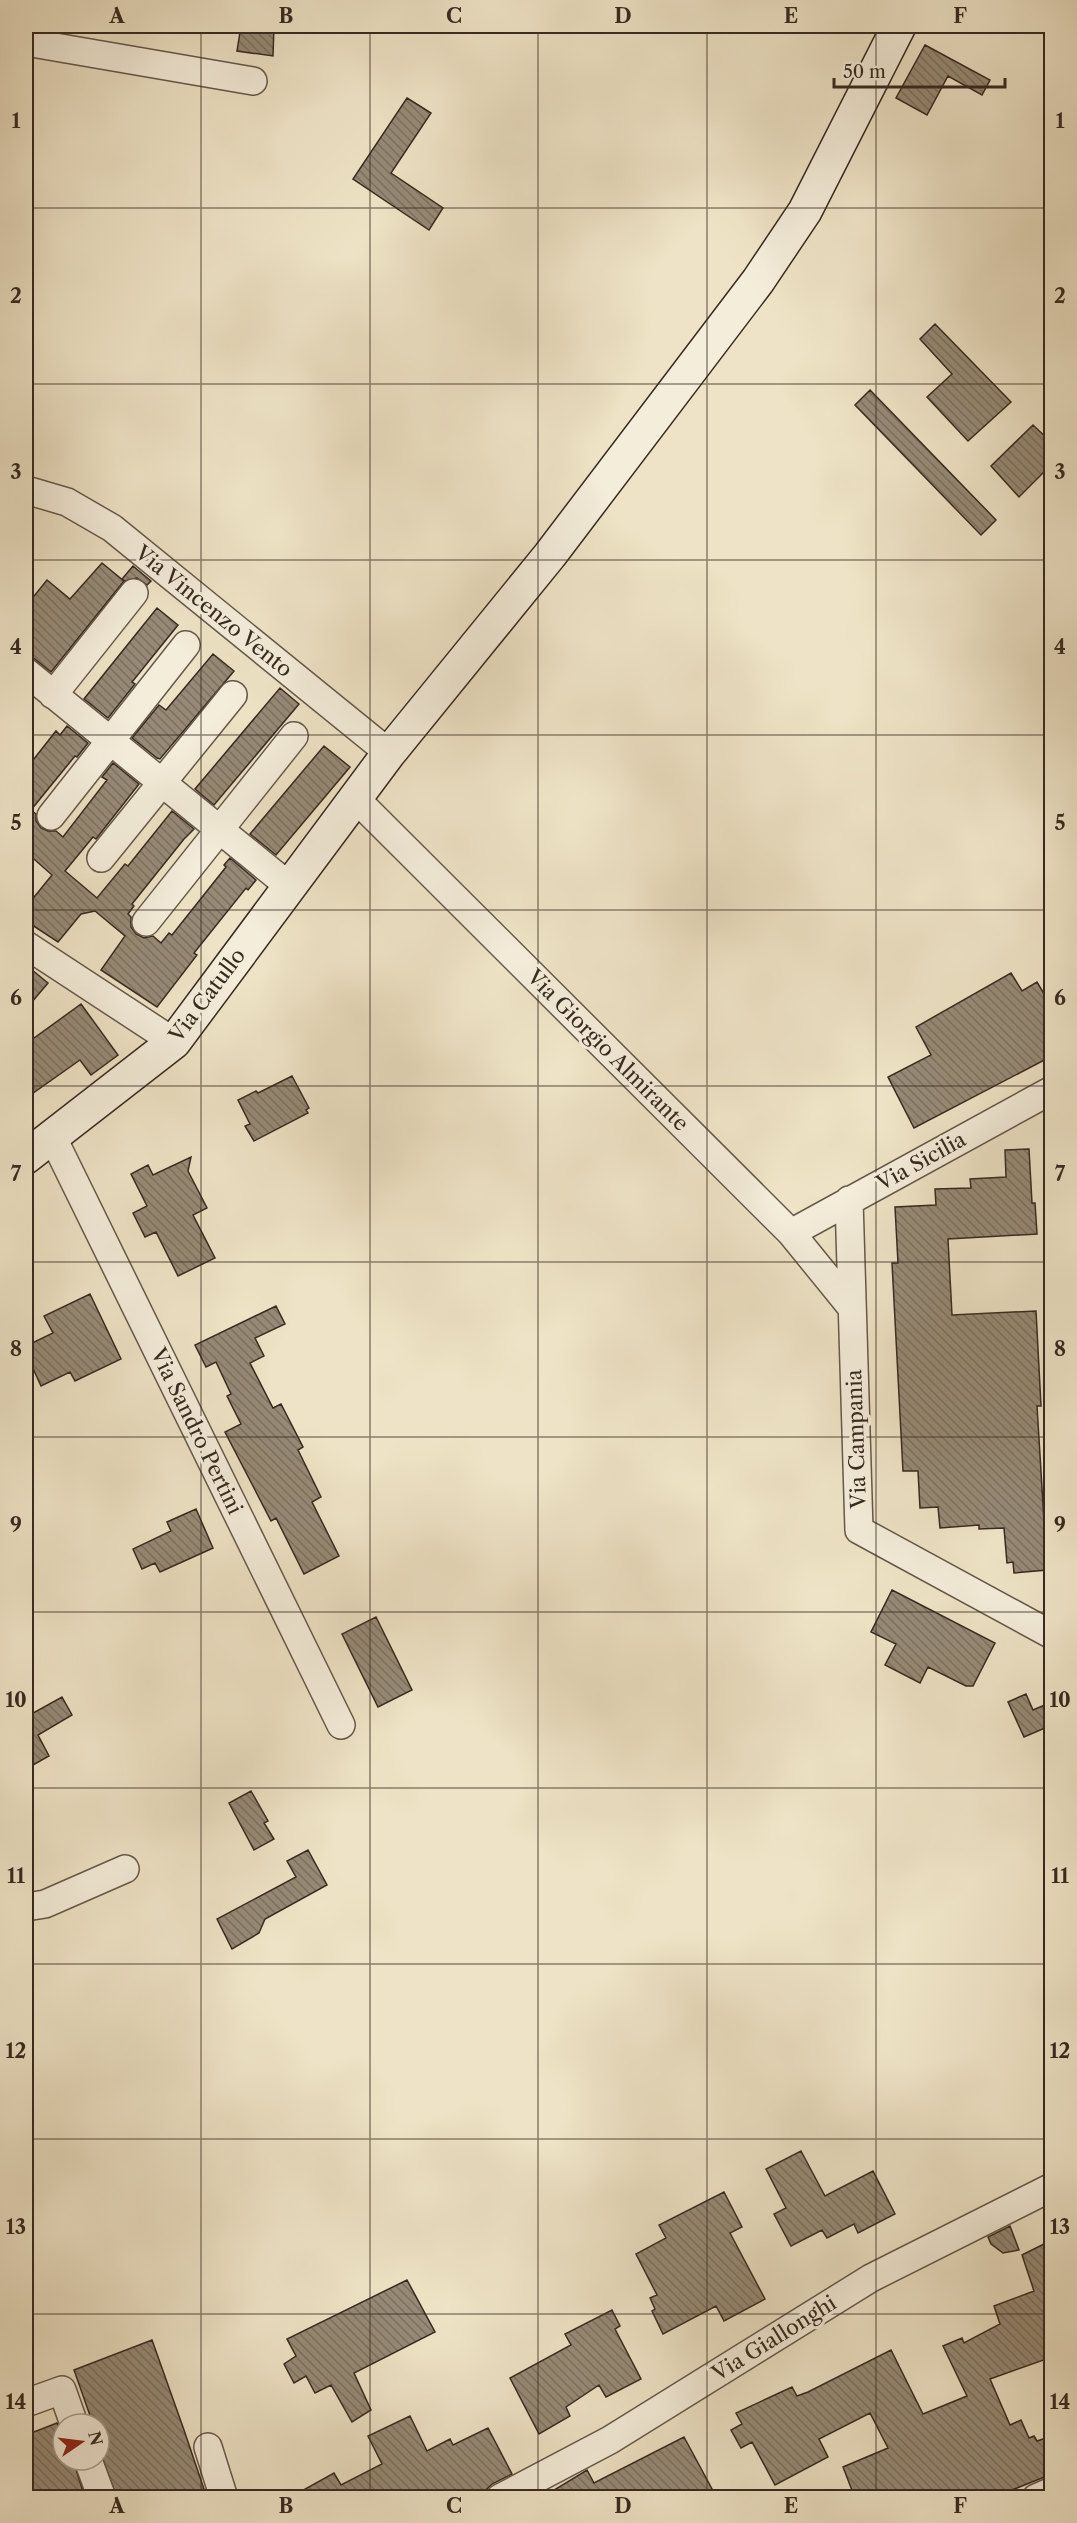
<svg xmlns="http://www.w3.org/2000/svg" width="1077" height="2523" font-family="'Libre Caslon Text',serif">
<defs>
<pattern id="building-back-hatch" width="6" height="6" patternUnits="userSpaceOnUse" patternTransform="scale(1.5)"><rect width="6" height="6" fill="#968a76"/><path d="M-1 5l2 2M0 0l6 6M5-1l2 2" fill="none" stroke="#7b7160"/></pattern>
</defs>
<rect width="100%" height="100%" fill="#eee3c6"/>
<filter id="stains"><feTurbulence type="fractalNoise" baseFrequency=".00333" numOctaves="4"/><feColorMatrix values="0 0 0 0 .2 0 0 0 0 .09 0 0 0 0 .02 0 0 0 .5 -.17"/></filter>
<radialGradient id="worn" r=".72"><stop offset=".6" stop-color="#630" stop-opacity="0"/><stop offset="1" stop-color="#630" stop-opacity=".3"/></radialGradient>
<path fill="url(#building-back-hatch)" stroke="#372920" stroke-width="1.5" d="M241,26H274L273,56L237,51Z
M925,45L990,80L982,95L948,76L927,115L896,98Z
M407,98L431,113L391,173L443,208L429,230L353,179Z
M935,324L1011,402L968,441L927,397L952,374L920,339Z
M870,390L996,520L981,535L855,405Z
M1033,425L1052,443V464L1019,497L991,466Z
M102,563L124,581L51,672L26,652V606L47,580L70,599Z
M133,566L151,581L147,585L137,578L125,581L122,579Z
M157,608L178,625L132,682L135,684L108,718L84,699Z
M213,654L234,671L160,759L157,758L132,738L159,705L166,710Z
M280,688L299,704L214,805L195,789Z
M67,726L88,743L77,757L75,756L31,810L36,814V821L41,828L48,831H56L63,837L107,780L102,777L113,763L139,784L96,839L93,837L65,871L97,898L125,864L128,866L172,811L194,829L184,839L132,904L134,906L128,914L131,917V927L136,934L144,938L153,936L161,943L169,933L172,935L226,867L224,865L230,858L256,880L248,890L246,888L194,953L197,955L157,1007L101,970L125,936L95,911L81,914L58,942L26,921V907L52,875L26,852V769L56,731L60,735Z
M324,746L350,767L276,855L250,834Z
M26,965L48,983L26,1009Z
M1011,973L1022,991L1037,982L1052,1007V1056L914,1128L888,1077L931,1055L916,1027Z
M81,1004L118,1055L91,1075L80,1060L26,1098V1044Z
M292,1076L309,1108L306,1110L308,1113L254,1141L245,1126L250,1124L238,1100L256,1091L258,1093Z
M1029,1149L1032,1203H1035L1037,1234L948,1239L952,1315L1036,1311L1041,1406H1037L1047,1570L1014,1573L1013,1562L1007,1563L1004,1528L979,1529V1525L940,1528L938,1507L920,1508L918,1471H903L892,1263H898L895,1207L936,1205L935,1189L971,1188L970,1179L1006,1177L1005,1150Z
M191,1157L188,1171L207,1208L193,1215L215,1258L178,1276L156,1232L145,1237L133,1213L147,1206L131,1174L148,1165L153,1175Z
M90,1294L121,1359L75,1381L70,1372L41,1386L26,1353V1346L53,1333L44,1316Z
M276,1306L285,1324L255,1338L264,1356L250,1363L273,1408L281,1404L303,1447L298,1450L321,1497L312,1502L339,1556L304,1574L276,1518L271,1521L225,1432L241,1424L227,1396L231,1394L216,1362L206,1367L195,1345Z
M196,1509L213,1548L160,1572L155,1563L142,1569L133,1549L171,1531L167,1522Z
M892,1590L995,1643L973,1686H966L928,1667L920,1683L885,1665L896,1644L871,1632Z
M376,1617L412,1690L378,1707L342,1634Z
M1026,1694L1033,1710L1052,1702V1725L1024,1737L1008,1702Z
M62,1697L72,1715L38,1735L49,1756L26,1769V1711L28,1716Z
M251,1791L268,1821L264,1823L274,1839L254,1850L229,1803Z
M308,1850L327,1885L265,1919L259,1933L232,1949L217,1919L296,1877L287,1861Z
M801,2151L825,2196L873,2171L895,2214L858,2233L854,2224L827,2238L822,2230L791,2246L774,2214L786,2208L766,2169Z
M724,2192L742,2227L730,2233L765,2299L724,2321L716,2306L663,2334L652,2311L655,2309L650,2298L657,2295L636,2254L666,2238L659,2225Z
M1010,2226L1019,2250L1003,2253L991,2244L988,2237Z
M1052,2240V2357L990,2379L1010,2425L1021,2420L1029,2438L1034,2436L1037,2441L1052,2436V2474L992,2498H855L843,2467L888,2448L870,2413L819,2439L828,2457L775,2485L752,2442L741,2448L731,2430L742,2424L736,2413L792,2387L797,2396L808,2392L891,2350L923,2414L967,2396L943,2346L962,2338L964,2343L1000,2324L994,2306L1034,2291L1022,2255Z
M407,2280L435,2332L354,2373L371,2410L352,2422L331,2385L315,2393L306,2376L294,2383L284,2364L296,2356L287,2339Z
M612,2310L620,2326L615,2329L641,2379L606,2397L599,2385L566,2407L570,2416L539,2434L510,2378L571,2345L565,2334Z
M152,2340L184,2430L207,2498H117L99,2449V2424H93L74,2370Z
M410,2416L427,2451L450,2439L453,2445L488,2428L512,2474L492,2484L486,2490L484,2498H289L334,2473L341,2485L382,2464L368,2436Z
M57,2423L63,2435V2460H73L85,2498H31L26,2482V2435Z
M684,2437L712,2489L696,2497L693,2491L679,2498H541L587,2470L594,2483Z"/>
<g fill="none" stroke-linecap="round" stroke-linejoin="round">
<defs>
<path id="street" d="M26,42L253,81
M26,490L67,502L112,528L389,753
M26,672L289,886
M53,695L134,593
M356,799L791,1233L852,1308
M51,816L186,645
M101,858L233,695
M146,922L294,736
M26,945L174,1042
M53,1138L341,1725
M849,1200L859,1530L1052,1635
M791,1233L1052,1090
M26,1907L45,1904L125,1869
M26,2403L62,2390L74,2424
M208,2447L224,2498
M88,2460L102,2498
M500,2498L610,2440L871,2278L1052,2187
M1036,2498L1052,2491"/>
<path id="secondary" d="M26,1157L174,1042L389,753L550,555L758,281L805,211L899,26"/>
</defs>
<use href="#street" stroke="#65584a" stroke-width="30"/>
<use href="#secondary" stroke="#372920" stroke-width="36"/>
<use href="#street" stroke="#f4edda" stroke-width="27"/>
<use href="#secondary" stroke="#f4edda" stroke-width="33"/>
</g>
<path fill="none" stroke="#372920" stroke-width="1.5" stroke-opacity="0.55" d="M201,26V2498M370,26V2498M538,26V2498M707,26V2498M876,26V2498M26,208H1052M26,384H1052M26,560H1052M26,735H1052M26,910H1052M26,1086H1052M26,1262H1052M26,1437H1052M26,1612H1052M26,1788H1052M26,1964H1052M26,2139H1052M26,2314H1052"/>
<g text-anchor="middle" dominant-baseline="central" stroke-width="6" stroke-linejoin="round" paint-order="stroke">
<g font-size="21" fill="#372920" stroke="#f4edda">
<text transform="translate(214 611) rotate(39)">Via Vincenzo Vento</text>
<text transform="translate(207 995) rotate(-53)">Via Catullo</text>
<text transform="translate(608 1050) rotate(45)">Via Giorgio Almirante</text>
<text transform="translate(921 1161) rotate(-29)">Via Sicilia</text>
<text transform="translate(197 1431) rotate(64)">Via Sandro Pertini</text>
<text transform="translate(856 1439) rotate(-92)">Via Campania</text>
<text transform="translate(774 2338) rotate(-32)">Via Giallonghi</text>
</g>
</g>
<rect width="1077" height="2523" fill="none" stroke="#eee3c6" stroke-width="66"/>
<g transform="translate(81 2442) rotate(76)"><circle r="28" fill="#f4edda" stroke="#a89f90" stroke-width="1.5"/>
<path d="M0-4.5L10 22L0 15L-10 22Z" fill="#8f2418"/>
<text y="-9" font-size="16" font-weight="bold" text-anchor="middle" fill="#372920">N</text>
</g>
<path d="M834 78v9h171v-9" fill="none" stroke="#372920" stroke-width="3"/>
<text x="843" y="78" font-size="18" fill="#372920" stroke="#f4edda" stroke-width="4.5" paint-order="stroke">50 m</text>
<rect x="33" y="33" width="1011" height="2457" fill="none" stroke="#372920" stroke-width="2"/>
<g font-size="20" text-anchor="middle" font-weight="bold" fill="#372920">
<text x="117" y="23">A</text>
<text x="286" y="23">B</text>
<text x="454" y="23">C</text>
<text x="623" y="23">D</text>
<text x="791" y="23">E</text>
<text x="960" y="23">F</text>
<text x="16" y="128">1</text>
<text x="1060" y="128">1</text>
<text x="16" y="303">2</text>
<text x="1060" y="303">2</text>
<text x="16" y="479">3</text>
<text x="1060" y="479">3</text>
<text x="16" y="654">4</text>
<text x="1060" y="654">4</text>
<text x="16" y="830">5</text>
<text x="1060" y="830">5</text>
<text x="16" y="1005">6</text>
<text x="1060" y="1005">6</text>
<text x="16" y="1181">7</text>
<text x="1060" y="1181">7</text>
<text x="16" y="1356">8</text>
<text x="1060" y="1356">8</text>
<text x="16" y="1532">9</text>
<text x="1060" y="1532">9</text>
<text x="16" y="1707">10</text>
<text x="1060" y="1707">10</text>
<text x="16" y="1883">11</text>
<text x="1060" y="1883">11</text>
<text x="16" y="2058">12</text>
<text x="1060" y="2058">12</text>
<text x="16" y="2234">13</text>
<text x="1060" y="2234">13</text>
<text x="16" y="2409">14</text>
<text x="1060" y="2409">14</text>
<text x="117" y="2513">A</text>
<text x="286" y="2513">B</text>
<text x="454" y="2513">C</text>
<text x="623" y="2513">D</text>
<text x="791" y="2513">E</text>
<text x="960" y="2513">F</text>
</g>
<rect width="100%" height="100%" filter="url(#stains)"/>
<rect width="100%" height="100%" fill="url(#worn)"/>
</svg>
